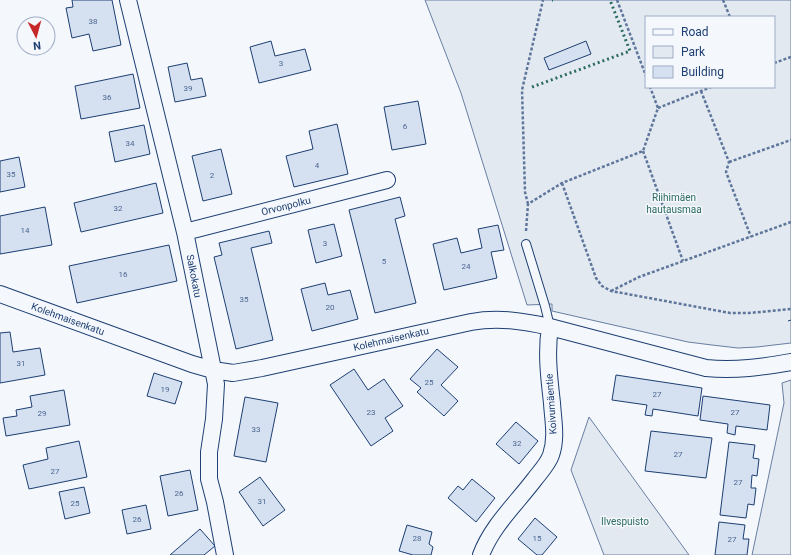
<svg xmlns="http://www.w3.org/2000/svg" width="791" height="555" font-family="Roboto,sans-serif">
<rect width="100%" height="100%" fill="#f4f7fb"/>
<path fill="#e3e9f0" stroke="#687fa3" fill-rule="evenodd" d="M425,0H791V343L757,347L738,348L712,345L688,342L552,311V304L527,305L461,93ZM646,17H774V87H646Z
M791,380V555H752L784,403L782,383Z
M589,417L689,555H604L571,470Z"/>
<path fill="#d5e0f0" stroke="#1d3f73" d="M72,0H112L121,45L93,51L89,34L72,38L66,8L73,7Z
M271,41L275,56L305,49L311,70L259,83L250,47Z
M586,41L591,54L549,70L544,58Z
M187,63L191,80L202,78L206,96L175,102L168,67Z
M133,74L140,108L81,119L75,86Z
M418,101L426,144L392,150L384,107Z
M337,124L348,174L294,187L286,156L313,149L309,131Z
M144,125L150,154L115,162L109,132Z
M221,149L232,194L203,201L192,156Z
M19,157L25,187L0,192V161Z
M156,183L163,213L81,232L74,203Z
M400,197L405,216L395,219L416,303L375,313L349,210Z
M45,207L52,245L0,254V216Z
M334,224L342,256L316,263L308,230Z
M498,225L504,250L491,252L497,278L444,290L433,244L457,238L461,253L482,248L478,229Z
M269,231L272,243L251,248L273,340L236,349L214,257L222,255L219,243Z
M169,245L177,281L77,303L69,266Z
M325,283L328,295L350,290L358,319L312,331L301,289Z
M10,332L13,352L40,348L45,375L0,383V333Z
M437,349L458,367L441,385L458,401L444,416L417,392L421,388L410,379Z
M354,369L368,390L384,379L403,406L385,418L393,431L371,446L330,385Z
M154,373L182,382L175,404L147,396Z
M616,375L702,388L698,416L653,409L652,416L645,415L647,405L612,400Z
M64,390L70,425L6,436L3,418L17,416L16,410L32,407L30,396Z
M703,396L770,405L767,430L736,426L735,435L727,433L728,424L700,420Z
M245,397L278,403L266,462L234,456Z
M516,422L538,441L519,464L496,444Z
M651,431L712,438L706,478L645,471Z
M79,441L87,477L29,489L23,465L48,459L46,448Z
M729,442L755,445L753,458L759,459L757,476L752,475L751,488H756L754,505L748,504L746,518L720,515Z
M190,470L198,510L168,516L160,476Z
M260,477L285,510L263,526L239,492Z
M472,479L495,498L476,522L448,498L458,486L463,490Z
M84,487L90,513L65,519L59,492Z
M146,505L151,529L127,534L122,510Z
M535,518L557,537L542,555H537L518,539Z
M719,522L745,525L743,539H749L747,555H715Z
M407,525L432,532L429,544L433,547L431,555H413L399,551Z
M200,529L215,546L204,555H170Z"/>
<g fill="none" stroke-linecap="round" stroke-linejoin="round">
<defs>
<path id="lane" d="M526,244L545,306L550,327"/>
<path id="street" d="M128,0L185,232L216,384L214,419L209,452V479L215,502L225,555
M185,232L387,180
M0,294L192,364L213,370L233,373L262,368L471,322C498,317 523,321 550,327L706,368C735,371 763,367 791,362
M481,555C492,526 515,505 534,480C540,472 548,464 551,455C557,438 553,420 552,403C549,377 546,352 550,327"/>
</defs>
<use href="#lane" stroke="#1d3f73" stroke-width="10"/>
<use href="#street" stroke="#1d3f73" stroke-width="18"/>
<path stroke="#5e769c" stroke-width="2.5" stroke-dasharray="3 2" stroke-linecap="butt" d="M617,0L646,76
M723,0L730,17
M774,63L791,57
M701,91L729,162L726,172L751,237
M658,108L711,87
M643,151L683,261
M729,162L791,140
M562,183L596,278L602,286L611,291L730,313H749L791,309
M528,204L525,192L522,90L543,0
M526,231L528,204L562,183L643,151L658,108L650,87
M611,291L639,277L791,222"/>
<use href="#lane" stroke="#f4f7fb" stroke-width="8"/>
<use href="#street" stroke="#f4f7fb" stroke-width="16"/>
<path stroke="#2c6c60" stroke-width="3" stroke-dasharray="2 3" stroke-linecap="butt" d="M552,0H553
M532,87L630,51L610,0"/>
<path stroke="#1d3f73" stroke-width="1" stroke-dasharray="5 2" stroke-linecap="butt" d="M788,321L791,320"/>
</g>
<g text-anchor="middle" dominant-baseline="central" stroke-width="3" stroke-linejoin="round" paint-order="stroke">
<g font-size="8" fill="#4b6792">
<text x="93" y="21">38</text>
<text x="281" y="63">3</text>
<text x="188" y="88">39</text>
<text x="107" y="97">36</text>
<text x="405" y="126">6</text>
<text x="130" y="143">34</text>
<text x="317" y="165">4</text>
<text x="11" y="174">35</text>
<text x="212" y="175">2</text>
<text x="118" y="208">32</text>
<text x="25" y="230">14</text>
<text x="325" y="243">3</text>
<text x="384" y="261">5</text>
<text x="466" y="266">24</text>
<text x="123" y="274">16</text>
<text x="244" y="299">35</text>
<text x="330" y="307">20</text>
<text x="21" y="363">31</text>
<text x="429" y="382">25</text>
<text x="165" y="389">19</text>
<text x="657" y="394">27</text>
<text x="371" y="412">23</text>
<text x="735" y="412">27</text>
<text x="42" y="413">29</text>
<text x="256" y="429">33</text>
<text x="517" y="443">32</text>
<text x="678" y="454">27</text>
<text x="55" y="471">27</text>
<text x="738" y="482">27</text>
<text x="179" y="493">26</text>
<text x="262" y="501">31</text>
<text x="75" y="503">25</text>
<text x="137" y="519">26</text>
<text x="417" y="538">28</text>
<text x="537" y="538">15</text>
<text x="732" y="539">27</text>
</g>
<g font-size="10" fill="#2c6c60" stroke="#f4f7fb">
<text x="674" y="197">Riihimäen<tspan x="674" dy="12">hautausmaa</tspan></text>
<text x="625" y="521">Ilvespuisto</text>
</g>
<g font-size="10" fill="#1d3f73" stroke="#f4f7fb">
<text transform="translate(286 206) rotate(-14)">Orvonpolku</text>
<text transform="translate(194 276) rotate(79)">Salkokatu</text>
<text transform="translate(68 319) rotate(20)">Kolehmaisenkatu</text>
<text transform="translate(391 339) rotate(-13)">Kolehmaisenkatu</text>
<text transform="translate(551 404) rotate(-94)">Koivumäentie</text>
</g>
</g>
<rect x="645" y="16" width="130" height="72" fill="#f4f7fb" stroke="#9eadc5"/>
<rect x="653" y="29" width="20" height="6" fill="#f4f7fb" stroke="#9eadc5"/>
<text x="681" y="36" font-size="12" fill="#1d3f73">Road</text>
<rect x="653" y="46" width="20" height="12" fill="#e3e9f0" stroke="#9eadc5"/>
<text x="681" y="56" font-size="12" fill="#1d3f73">Park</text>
<rect x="653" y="66" width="20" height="12" fill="#d5e0f0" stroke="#9eadc5"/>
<text x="681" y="76" font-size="12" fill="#1d3f73">Building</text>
<g transform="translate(36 36) rotate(174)"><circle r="19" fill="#f4f7fb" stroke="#9eadc5"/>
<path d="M0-3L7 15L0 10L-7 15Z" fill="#c62828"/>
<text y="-6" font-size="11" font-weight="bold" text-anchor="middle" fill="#1d3f73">N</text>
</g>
</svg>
